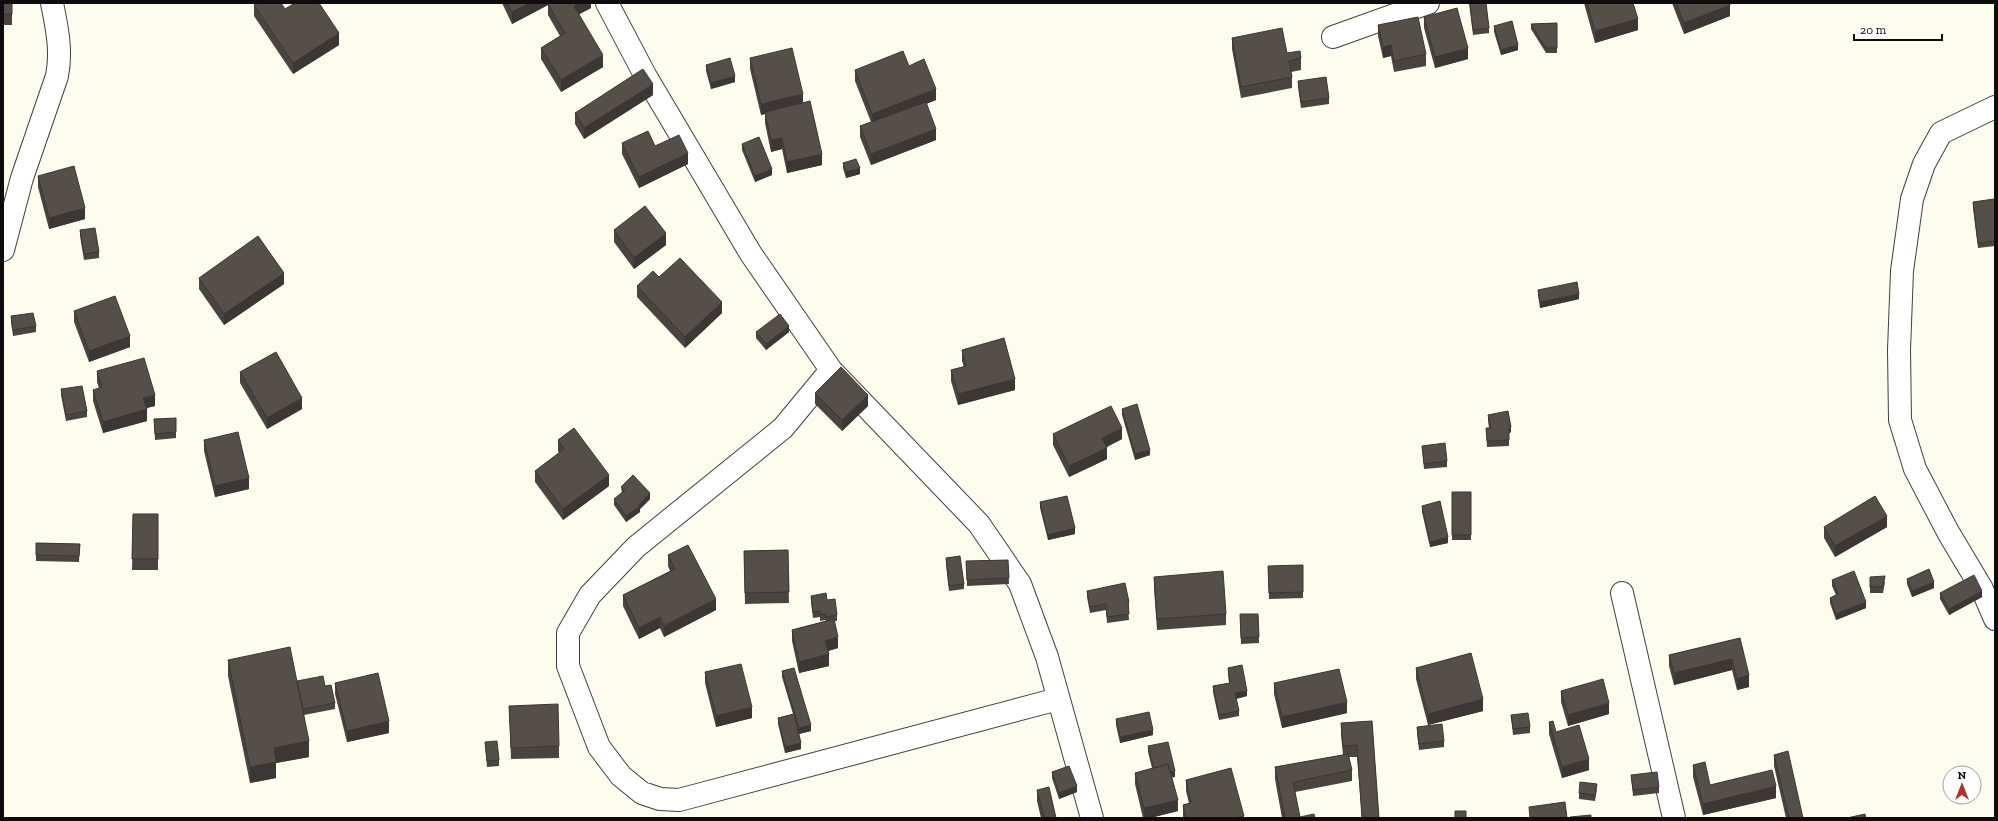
<svg xmlns="http://www.w3.org/2000/svg" width="1998" height="821" font-family="'Zilla Slab',serif">
<rect width="100%" height="100%" fill="#fefcee"/>
<g fill="none" stroke-linecap="round" stroke-linejoin="round">
<defs>
<path id="minor" d="M607,3L645,75L751,254L831,370L979,524L1020,584L1047,657L1092,818
M1333,37L1428,3
M1995,107L1941,133L1924,164L1912,199L1902,271L1899,350L1900,420L1915,469L1948,532L1982,589L1995,619
M3,250L22,178L57,76C62,51 57,28 52,3
M831,370L783,428L636,547L590,595L568,633V666L599,747L621,776L642,793L660,799L679,800L1058,699
M1622,593L1674,818"/>
</defs>
<use href="#minor" stroke="#404040" stroke-width="24"/>
<use href="#minor" stroke="#fff" stroke-width="22"/>
</g>
<path fill="#494440" d="M3,3L12,14V25H3Z
M502,3H591V8L579,14L603,67L561,92L541,59V48L560,36L548,15V5L512,24Z
M1469,3H1486L1489,28V33L1473,35Z
M1584,3H1633L1638,30L1595,43Z
M1672,3H1730V16L1684,34Z
M254,5L285,9L339,45L293,74L254,16Z
M1424,17L1468,59L1435,68L1424,28Z
M1557,23V53H1546L1531,29V24Z
M1378,25L1426,54V66L1394,72L1391,56L1383,58L1378,36Z
M1494,26L1518,50L1501,55L1494,32Z
M1232,38L1287,53L1301,58V70L1291,72L1292,77V88L1241,98L1232,49Z
M750,58L803,103L822,165L787,173L782,149L771,152L765,123V114L761,115L750,69Z
M706,65L735,82L711,89L706,71Z
M909,66L936,100L926,104L936,140L871,165L860,137V126L871,122L855,81V70Z
M1298,81L1329,98V104L1301,108L1298,87Z
M653,95L584,139L575,124V113Z
M622,143L655,146L688,164L639,188L622,154Z
M742,144L772,175L755,182L742,150Z
M843,163L860,174L846,178L843,168Z
M38,176L85,219L49,229L38,187Z
M1973,202L1995,210V246L1978,248L1973,208Z
M80,230L99,252V258L84,260L80,236Z
M614,230L666,245L634,269L614,242Z
M199,278L284,284L224,325L199,289Z
M637,286L722,313L685,348L637,297Z
M1538,290L1579,299L1540,308L1538,295Z
M74,311L130,347L89,362L74,322Z
M11,316L36,326V332L13,336L11,322Z
M756,332H789L766,350L756,338Z
M962,350L1015,390L958,405L951,381V370L964,367L962,361Z
M97,371L155,406L146,408L147,421L103,433L93,401V390L99,388L97,382Z
M240,372L302,409L267,429L240,383Z
M61,389L87,411V417L66,421L61,395Z
M815,393L868,406L842,431L815,404Z
M1122,409L1150,455L1135,460L1122,415Z
M1488,415L1511,432L1509,433V446L1487,447L1486,428H1489L1488,421Z
M154,419L176,432V438L155,440Z
M1053,434L1122,439L1107,447V459L1069,477L1053,445Z
M204,440L249,489L215,497L204,451Z
M558,440L609,486L563,520L535,482V471L559,453L558,451Z
M1422,446L1447,461V467L1424,469Z
M621,487L650,499L640,509V512L626,522L614,505V499L622,493Z
M1452,492H1471V540H1452Z
M1040,502L1075,534L1048,540L1040,508Z
M1422,506L1448,543L1430,547L1422,512Z
M133,514H158V570H132Z
M1824,527H1887L1835,557L1824,538Z
M36,543L80,544L79,562L36,561Z
M788,550L789,603L745,604L744,551Z
M668,555L716,610L664,637L660,628L639,639L623,606V595L670,571L668,566Z
M946,558L964,584V589L949,591L946,564Z
M1008,560L1009,584L967,586L966,561Z
M1303,565V598L1269,599L1268,566Z
M1154,577L1226,614V625L1157,630L1154,588Z
M1870,577L1885,582L1883,593H1870Z
M1907,579L1934,588L1912,597L1907,584Z
M1832,580L1866,608L1836,620L1830,603V598L1836,595L1832,586Z
M1087,591L1129,602V607H1128L1129,620L1107,623L1106,610L1090,613L1087,597Z
M1940,593L1982,597L1949,615L1940,599Z
M811,596L827,600L837,615V621H834L838,648L828,651L829,666L799,673L792,641V630L826,621L825,620L820,621V617L813,618L811,602Z
M1240,614H1258L1259,643L1241,644Z
M1740,638L1749,687L1737,690L1732,670L1674,685L1669,666V655Z
M228,660L297,681L325,686L335,703V709L304,715L309,757L276,763V778L250,783L228,676Z
M1228,668L1247,696L1236,699L1239,711V716L1219,720L1213,692V686L1229,683L1228,674Z
M1416,668L1483,711L1428,725L1416,679Z
M782,671L811,731L799,734L801,749L785,753L778,724V718L793,714L782,677Z
M705,672L752,718L716,727L705,683Z
M335,683L389,733L347,742L335,694Z
M1274,683L1347,713L1282,728L1274,694Z
M1561,691L1609,714L1568,726L1561,702Z
M509,706L559,746V758L511,759Z
M1511,715L1530,727V733L1513,735Z
M1116,719L1153,735L1120,743L1116,725Z
M1372,721L1379,818H1362L1357,757H1349L1352,770V781L1295,792L1300,817L1315,818H1282L1275,779V767L1343,755L1341,735V723Z
M1549,722L1556,732L1589,770L1562,778L1549,734Z
M1417,727L1444,741V747L1419,750L1417,733Z
M485,742L499,760V766L487,767Z
M1148,746L1175,777H1172L1178,811L1150,818H1143L1135,784V773L1152,768L1148,752Z
M1774,755L1803,818H1786L1774,766Z
M1693,765L1710,785L1776,798L1703,815L1693,777Z
M1052,772L1077,792L1059,799L1052,778Z
M1631,775L1659,787V793L1633,796Z
M1186,780L1244,818H1183V805L1189,803L1186,791Z
M1597,789L1595,801L1579,799V793Z
M1037,790L1056,818H1041L1037,801Z"/>
<path fill="#3c3734" d="M530,3H551L548,4V5L512,24V12Z
M580,3H591V8L574,17V6Z
M1730,5V16L1684,34V23Z
M1638,19V30L1595,43V31Z
M339,33V45L293,74V63Z
M1391,45V56L1383,58V47Z
M1518,45V50L1501,55V50Z
M1468,48V59L1435,68V57Z
M603,55V67L561,92V80Z
M735,76V82L711,89V83Z
M653,84V95L584,139V128Z
M936,89V100L872,125V114Z
M803,94V105L765,112V114L761,115V104Z
M936,129V140L871,165V154Z
M782,138V149L771,152V140Z
M688,153V164L639,188V177Z
M822,154V165L787,173V162Z
M860,168V174L846,178V172Z
M772,169V175L755,182V176Z
M85,208V219L49,229V218Z
M666,233V245L634,269V258Z
M284,273V284L224,325V314Z
M1579,294V299L1540,308V302Z
M722,302V313L685,348V337Z
M789,326V332L766,350V344Z
M130,336V347L89,362V351Z
M1015,379V390L958,405V394Z
M155,395V406L143,409V398Z
M868,395V406L842,431V420Z
M302,398V409L267,429V418Z
M147,409V421L103,433V422Z
M1511,427V432L1509,433V428Z
M1122,428V439L1102,449V438Z
M1107,448V459L1069,477V466Z
M1150,450V455L1135,460V454Z
M609,475V486L563,520V509Z
M249,478V489L215,497V486Z
M650,493V499L640,509V512L626,522V516Z
M1887,516V527L1835,557V546Z
M1075,528V534L1048,540V535Z
M1448,537V543L1430,547V542Z
M1934,582V588L1912,597V591Z
M1982,591V597L1949,615V609Z
M716,599V610L664,637V626Z
M1866,602V608L1836,620V614Z
M660,617V628L639,639V628Z
M838,637V648L825,652V641Z
M829,654V666L799,673V662Z
M1732,659V670L1674,685V673Z
M1749,675V687L1737,690V679Z
M1247,691V696L1235,699V693Z
M1483,699V711L1428,725V714Z
M1347,702V713L1282,728V717Z
M1609,703V714L1568,726V715Z
M752,707V718L716,727V716Z
M389,721V733L347,742V731Z
M811,725V731L799,734V728Z
M1153,730V735L1120,743V737Z
M309,741V757L276,763V778L250,783V767L274,748Z
M801,743V749L785,753V747Z
M1589,759V770L1562,778V767Z
M1175,771V777L1169,778V772Z
M1077,786V792L1059,799V793Z
M1776,786V798L1703,815V804Z
M1178,800V811L1150,818H1144V808Z
M1244,816V818H1236Z"/>
<path fill="#554f4a" stroke="#3c3734" d="M3,3H12V14H3Z
M257,3H281L285,9L295,3H319L339,33L293,63L254,5Z
M507,3H530L512,12Z
M549,3H580L574,6L603,55L561,80L541,48L565,33L548,4Z
M1470,3H1486L1489,28L1473,30Z
M1587,3H1633L1638,19L1595,31Z
M1676,3H1730V5L1684,23Z
M1457,8L1468,48L1435,57L1424,17Z
M1418,17L1426,54L1394,61L1391,45L1383,47L1378,25Z
M1512,21L1518,45L1501,50L1494,26Z
M1557,23V48H1546L1531,24Z
M1282,28L1287,53L1300,51L1301,58L1289,61L1292,77L1241,87L1232,38Z
M792,48L803,94L761,104L750,58Z
M903,51L909,66L924,59L936,89L872,114L855,70Z
M730,58L735,76L711,83L706,65Z
M643,69L653,84L584,128L575,113Z
M1326,77L1329,98L1301,102L1298,81Z
M810,101L822,154L787,162L782,138L771,140L765,112Z
M926,102L936,129L871,154L860,126Z
M648,131L655,146L679,135L688,153L639,177L622,143Z
M759,137L772,169L755,176L742,144Z
M856,159L860,168L846,172L843,163Z
M74,166L85,208L49,218L38,176Z
M1994,199L1995,210V241L1978,243L1973,202Z
M645,206L666,233L634,258L614,230Z
M95,228L99,252L84,254L80,230Z
M258,236L284,273L224,314L199,278Z
M680,258L722,302L685,337L637,286L653,271L659,277Z
M1577,282L1579,294L1540,302L1538,290Z
M115,296L130,336L89,351L74,311Z
M33,313L36,326L13,330L11,316Z
M780,314L789,326L766,344L756,332Z
M1004,338L1015,379L958,394L951,370L966,366L962,350Z
M276,352L302,398L267,418L240,372Z
M144,358L155,395L143,398L147,409L103,422L93,390L102,387L97,371Z
M841,367L868,395L842,420L815,393Z
M82,386L87,411L66,415L61,389Z
M1137,404L1150,450L1135,454L1122,409Z
M1111,406L1122,428L1102,438L1107,448L1069,466L1053,434Z
M1508,411L1511,427L1509,428V440L1487,441L1486,428H1491L1488,415Z
M176,418V432L155,434L154,419Z
M574,428L609,475L563,509L535,471L564,449L558,440Z
M238,432L249,478L215,486L204,440Z
M1445,443L1447,461L1424,464L1422,446Z
M633,475L650,493L639,505L640,506L626,516L614,499L625,490L621,487Z
M1452,492H1471V535H1452Z
M1067,496L1075,528L1048,535L1040,502Z
M1875,496L1887,516L1835,546L1824,527Z
M1440,501L1448,537L1430,542L1422,506Z
M133,514H158V559H132Z
M36,543L80,544L79,556L36,555Z
M688,545L716,599L664,626L660,617L639,628L623,595L675,569L668,555Z
M788,550L789,592L745,593L744,551Z
M960,556L964,584L949,586L946,558Z
M1008,560L1009,578L967,580L966,561Z
M1303,565V592L1269,593L1268,566Z
M1929,569L1934,582L1912,591L1907,579Z
M1223,571L1226,614L1157,619L1154,577Z
M1854,571L1866,602L1836,614L1830,598L1838,594L1832,580Z
M1974,575L1982,591L1949,609L1940,593Z
M1885,576L1883,587H1870V577Z
M1125,583L1129,602H1128L1129,614L1107,617L1106,604L1090,607L1087,591Z
M826,593L827,600L835,599L837,615L826,617L825,614L820,615V611L813,612L811,596Z
M1240,614H1258L1259,637L1241,638Z
M834,619L838,637L825,641L829,654L799,662L792,630Z
M1740,638L1749,675L1737,679L1732,659L1674,673L1669,655Z
M290,647L309,741L274,748L276,762L250,767L228,660Z
M1471,653L1483,699L1428,714L1416,668Z
M741,664L752,707L716,716L705,672Z
M1242,665L1247,691L1235,693L1239,711L1219,715L1213,686L1230,683L1228,668Z
M794,668L811,725L799,728L782,671Z
M1339,669L1347,702L1282,717L1274,683Z
M378,673L389,721L347,731L335,683Z
M323,676L325,686L331,685L335,703L303,709L297,681Z
M1603,679L1609,703L1568,715L1561,691Z
M558,704L559,746L511,748L509,706Z
M1149,712L1153,730L1120,737L1116,719Z
M1528,713L1530,727L1513,729L1511,715Z
M794,714L801,743L785,747L778,718Z
M1372,721L1379,818H1362L1357,745L1343,746L1341,723Z
M1553,721L1556,732L1579,725L1589,759L1562,767L1549,722Z
M1442,724L1444,741L1419,744L1417,727Z
M497,741L499,760L487,761L485,742Z
M1168,742L1175,771L1170,772L1168,764L1154,768L1148,746Z
M1788,751L1803,818H1789L1774,755Z
M1348,754L1352,770L1293,782L1300,817L1314,814L1315,818H1285L1275,767Z
M1705,762L1710,785L1772,770L1776,786L1703,804L1693,765Z
M1168,764L1178,800L1144,808L1135,773Z
M1069,766L1077,786L1059,793L1052,772Z
M1231,768L1244,816L1236,818H1186L1183,805L1191,803L1186,780Z
M1657,772L1659,787L1633,790L1631,775Z
M1580,782L1597,784L1595,795L1579,793Z
M1049,787L1056,818H1040L1044,817L1037,790Z
M1565,802L1567,818H1530L1529,807Z
M1455,811H1466V818H1455Z
M1865,814L1866,818H1847Z
M1591,815V818H1570V817Z"/>
<rect width="1998" height="821" fill="none" stroke="#0d0d0d" stroke-width="8"/>
<g transform="translate(1962 785)"><circle r="19" fill="#ffffff" stroke="#9e9e9e"/>
<path d="M0-3L7 15L0 10L-7 15Z" fill="#b7312c"/>
<text y="-6" font-size="11" font-weight="bold" text-anchor="middle" fill="#0d0d0d">N</text>
</g>
<path d="M1854 34v6h88v-6" fill="none" stroke="#0d0d0d" stroke-width="2"/>
<text x="1860" y="34" font-size="12" fill="#0d0d0d" stroke="#ffffff" stroke-width="3" paint-order="stroke">20 m</text>
</svg>
